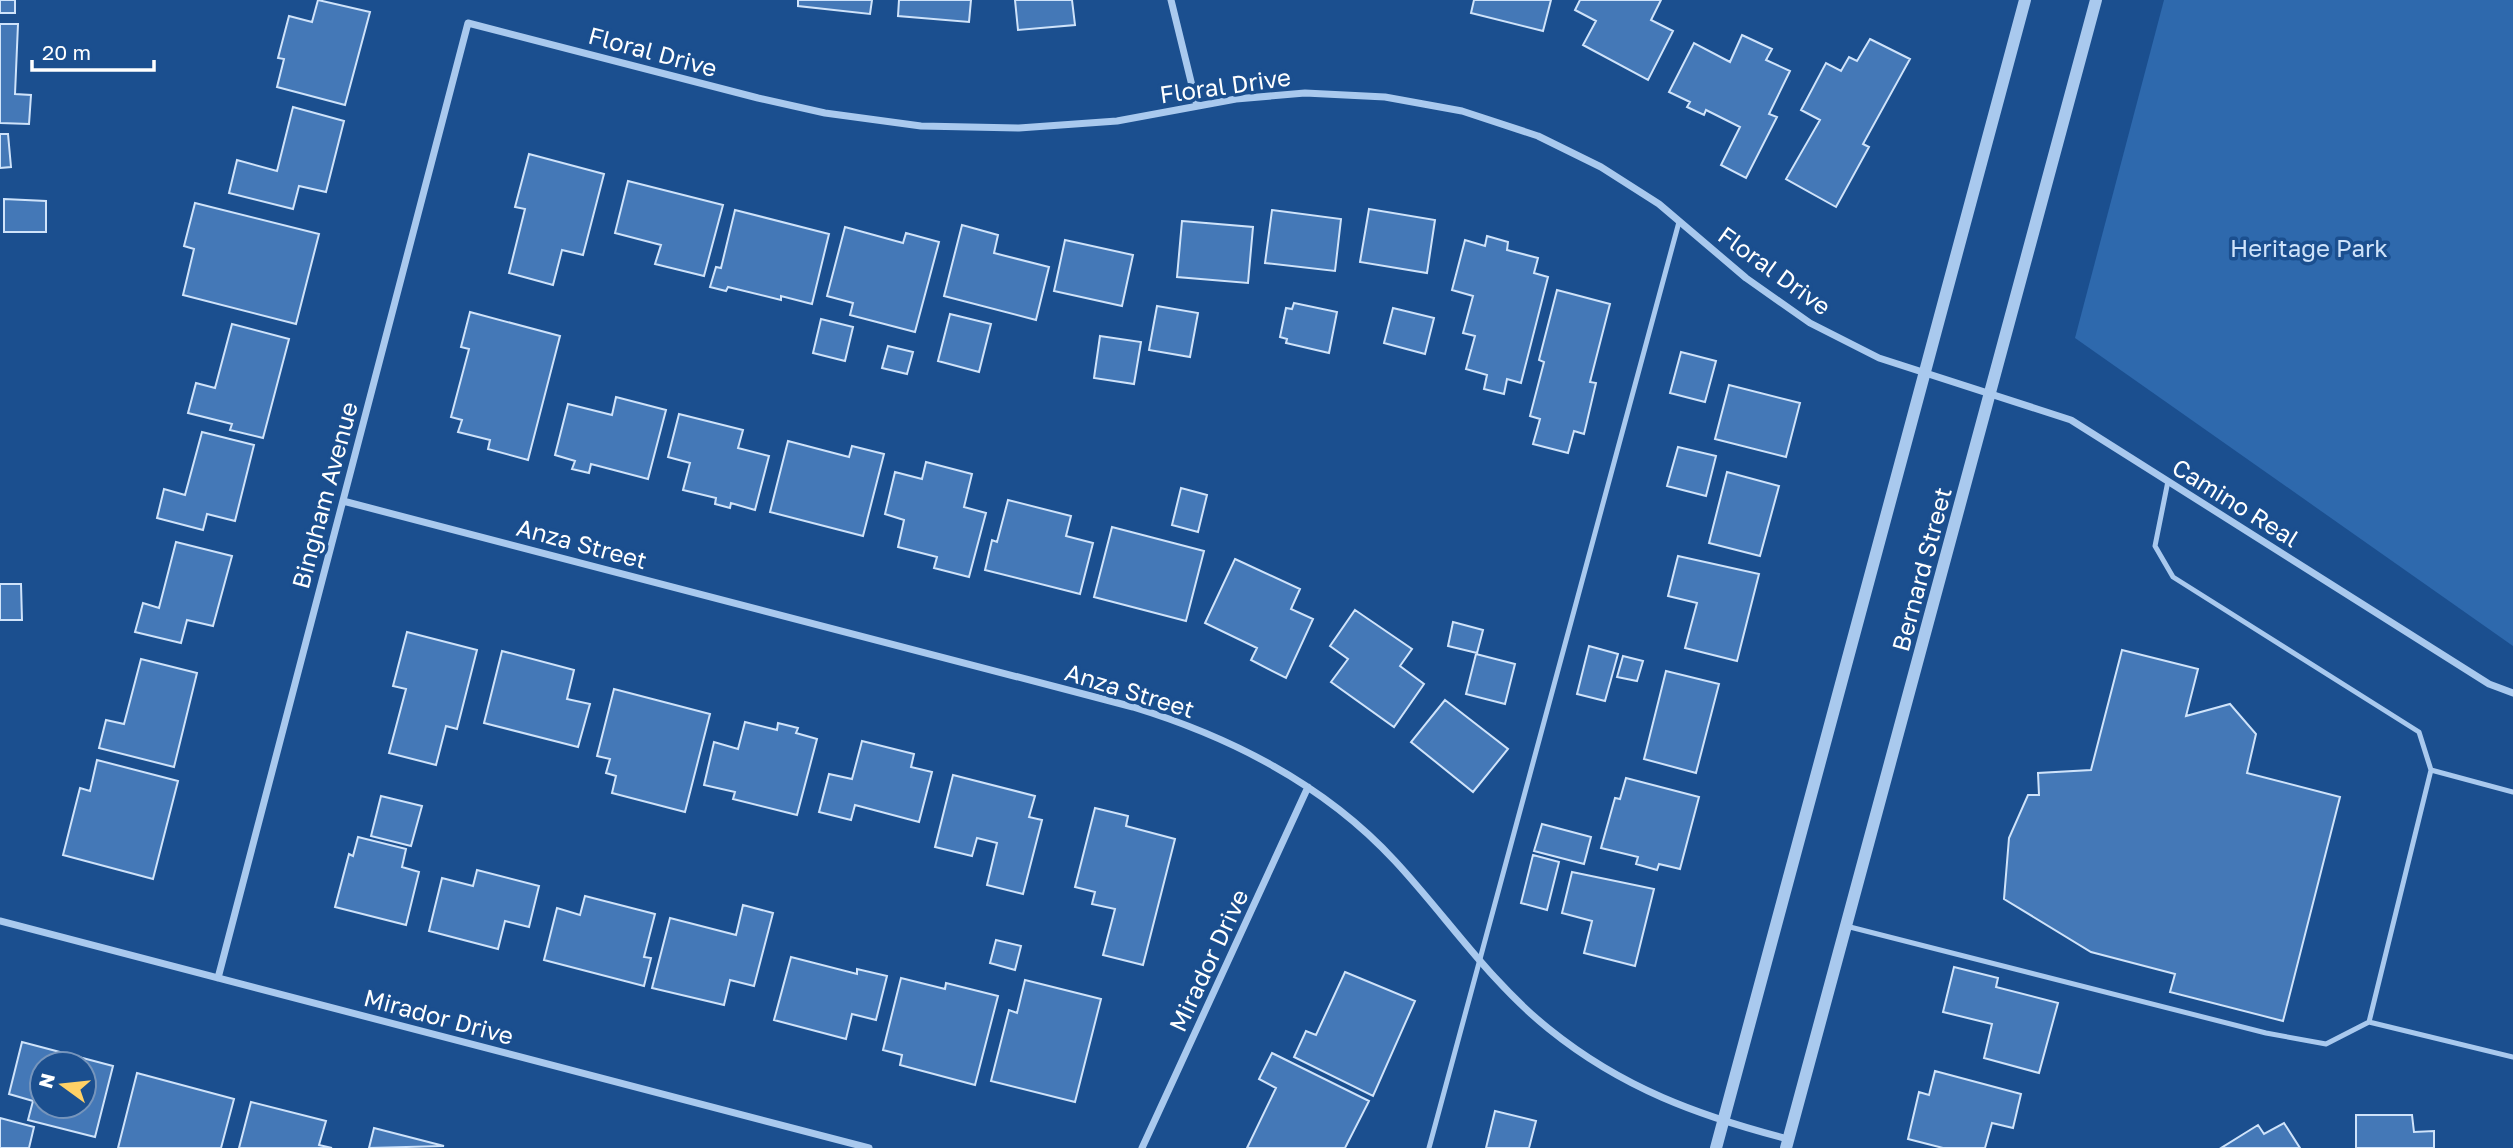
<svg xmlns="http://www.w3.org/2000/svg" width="2513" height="1148" font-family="'Golos Text',sans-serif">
<rect width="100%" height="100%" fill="#1b4f8f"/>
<path fill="#2e69ad" d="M2164,0H2513V646L2075,338Z"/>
<path fill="#4478b7" stroke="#cfe3fa" stroke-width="2" fill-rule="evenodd" d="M0,0H15V13H0Z
M318,0L370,12L345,105L277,87L284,59L278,58L289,16L312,22Z
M798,0H872L870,14L798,6Z
M899,0H971L969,22L898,16Z
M1015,0H1072L1075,25L1018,30Z
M1474,0H1551L1543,31L1471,13Z
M1580,0H1661L1651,20L1673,31L1648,80L1583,45L1596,21L1575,10Z
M0,24H18L15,94L31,95L29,124L0,123Z
M1742,35L1772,49L1766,60L1790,71L1769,114L1777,117L1746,178L1721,165L1740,127L1706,110L1704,115L1687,107L1690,102L1669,92L1694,43L1730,62Z
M1870,39L1910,59L1863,144L1869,147L1836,207L1786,179L1820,120L1801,110L1826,63L1841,71L1849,57L1857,61Z
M293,107L344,121L326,192L299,186L293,209L229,193L237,160L277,171Z
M0,134H8L11,167L0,168Z
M529,154L604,174L583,255L562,250L553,285L509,273L525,209L515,207Z
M628,181L723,205L704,276L655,264L661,245L615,233Z
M4,199L46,201V232H4Z
M195,203L319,234L296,324L183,295L194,249L184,246Z
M1369,209L1435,220L1427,273L1360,262Z
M735,210L829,234L812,304L781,296V300L728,287L726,291L710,287L716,267L721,268Z
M1272,210L1341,219L1335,271L1265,263Z
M1182,221L1253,227L1248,283L1177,277Z
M962,225L998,235L994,253L1049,267L1036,320L944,296Z
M845,227L903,243L906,233L939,242L915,332L850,315L853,303L827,296Z
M1487,236L1508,242L1507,250L1538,258L1534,273L1548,277L1521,383L1507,379L1504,394L1484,389L1487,375L1466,369L1475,336L1463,333L1473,296L1452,290L1465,240L1485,246Z
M1065,240L1133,255L1122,306L1054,291Z
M1557,290L1610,304L1590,382L1596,383L1584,434L1574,431L1568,453L1533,444L1540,419L1530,416L1544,362L1539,360Z
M1294,303L1337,312L1329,353L1286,343L1287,339L1280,337L1286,308L1292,309Z
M1157,306L1198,313L1190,357L1149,350Z
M1393,308L1434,318L1425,354L1384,343Z
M470,312L560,336L528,460L488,449L490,440L458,432L462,420L451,417L469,349L461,347Z
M950,314L991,324L979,372L938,361Z
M821,319L853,327L845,361L813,353Z
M232,324L289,339L263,438L230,430L232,424L188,413L196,383L215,388Z
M1100,336L1141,342L1134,384L1094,378Z
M888,346L913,352L907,374L882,368Z
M1681,352L1716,361L1705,402L1670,393Z
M1729,385L1800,403L1786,457L1715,439Z
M616,397L666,410L648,479L591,464L589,473L572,469L575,461L555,455L568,404L612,415Z
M679,414L743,430L738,448L769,456L755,510L731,503L730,508L715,504L716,498L683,490L690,463L668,457Z
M202,432L254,445L235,521L207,514L203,530L157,518L164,489L185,495Z
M788,441L849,457L852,446L884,454L863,536L770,512Z
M1678,447L1716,456L1706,496L1667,486Z
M926,462L972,474L964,507L986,513L969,577L934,568L937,557L898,547L904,520L885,514L895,472L922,479Z
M1727,472L1779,486L1760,556L1709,543Z
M1181,488L1207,495L1198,532L1172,525Z
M1008,500L1071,516L1066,536L1093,543L1080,594L985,570L992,540L997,542Z
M1112,527L1204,551L1186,621L1094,597Z
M176,542L232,556L213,626L187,620L181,643L135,632L143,603L159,608Z
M1678,556L1759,574L1737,661L1685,648L1697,603L1668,596Z
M1235,559L1300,589L1291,609L1313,619L1286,678L1251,660L1257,648L1205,623Z
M0,584H21L22,620H0Z
M1355,610L1412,649L1400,666L1424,684L1394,727L1331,682L1348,659L1330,646Z
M1453,622L1483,630L1477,653L1448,646Z
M407,632L477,650L457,729L446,726L436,765L389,753L406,689L393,686Z
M1589,646L1618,654L1605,701L1577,694Z
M2122,650L2198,669L2186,716L2230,704L2256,734L2247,773L2340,797L2283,1021L2170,992L2175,974L2091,952L2004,899L2009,838L2028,795H2039L2038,773L2091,770Z
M502,651L574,670L567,699L590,704L578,747L484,723Z
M1476,654L1515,664L1505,704L1466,694Z
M1623,656L1643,661L1637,681L1617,677Z
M141,659L197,673L174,767L99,748L106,720L124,724Z
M1666,671L1719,684L1696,773L1644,759Z
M614,689L710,714L685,812L612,793L616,776L606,773L610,759L597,756Z
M1445,700L1508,749L1473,792L1411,742Z
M745,722L777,730L778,723L798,728L796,733L817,739L797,815L733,799L735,792L704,785L714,742L738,749Z
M862,741L914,754L911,767L932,772L919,822L855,805L851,820L819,812L829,774L852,779Z
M97,760L178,781L153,879L63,855L80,788L90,791Z
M953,775L1035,796L1029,817L1042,820L1023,894L987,885L997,843L977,838L972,856L935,847Z
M1626,778L1699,797L1680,869L1659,864L1657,870L1636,864L1638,857L1601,848L1615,798L1620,799Z
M381,796L422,806L411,846L371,836Z
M1095,808L1128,816L1126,826L1175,839L1143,965L1103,955L1115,909L1092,904L1095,892L1075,887Z
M1542,824L1591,837L1584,864L1534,851Z
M358,837L406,849L402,867L419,872L406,925L335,907L349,854L353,856Z
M1533,855L1559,862L1547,910L1521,903Z
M477,870L539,886L529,927L505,921L498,949L429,931L442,878L473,886Z
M1572,872L1654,889L1635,966L1584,953L1592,921L1562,913Z
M585,896L655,914L644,957L651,958L644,986L544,960L557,908L580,915Z
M743,905L773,913L754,986L730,980L724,1005L652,988L670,918L736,935Z
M996,940L1021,946L1015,970L990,963Z
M791,957L857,974V969L887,976L876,1020L852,1014L846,1039L774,1020Z
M1954,967L1998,978L1996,987L2058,1003L2039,1073L1984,1058L1992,1024L1943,1012Z
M1345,972L1415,1001L1373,1096L1294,1057L1306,1031L1316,1035Z
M901,978L945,989L946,983L998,996L975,1085L900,1065L902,1055L883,1050Z
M1025,980L1101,999L1075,1102L991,1081L1009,1010L1017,1013Z
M22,1042L113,1066L95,1137L28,1120L33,1101L9,1094ZM42,1064H84V1106H42Z
M1272,1053L1369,1101L1345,1148H1247L1276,1088L1259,1079Z
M1935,1071L2021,1094L2013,1128L1992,1123L1985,1148H1943L1908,1139L1919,1092L1929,1095Z
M137,1073L234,1099L221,1148H118Z
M251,1102L326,1121L319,1145L332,1148H239Z
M1495,1111L1536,1121L1529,1148H1486Z
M2356,1115H2412L2414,1132L2434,1131V1148H2356Z
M0,1118L34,1127L29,1148H0Z
M2284,1123L2300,1148H2221L2258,1125L2264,1134Z
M374,1128L444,1146L369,1148Z"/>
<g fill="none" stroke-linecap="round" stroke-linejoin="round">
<path stroke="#a9c9ee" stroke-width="5" d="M2168,481L2155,546L2173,577L2419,732L2431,770L2369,1022L2513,1057
M2431,770L2513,792
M1846,926L2266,1033L2326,1044L2369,1022
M1429,1148L1679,222"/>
<path stroke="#a9c9ee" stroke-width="7" d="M1171,0L1197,106
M343,501L1133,707C1231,737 1325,785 1395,861C1447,917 1489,981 1549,1029C1622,1088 1699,1116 1788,1139
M0,921L869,1148
M218,978L468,23L758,98L825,113L921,126L1019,128L1117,121L1236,99L1305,93L1385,97L1462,111L1538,136L1601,167L1659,204L1746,278L1810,323L1879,358L2071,420L2489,684L2513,693
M1142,1148L1308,787"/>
<path stroke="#a9c9ee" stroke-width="12" d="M1716,1148L2025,0
M1786,1148L2096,0"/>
</g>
<g text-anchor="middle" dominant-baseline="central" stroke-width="7" stroke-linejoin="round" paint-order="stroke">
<g font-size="24" fill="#fff" stroke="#1b4f8f">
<text transform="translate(653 51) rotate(15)">Floral Drive</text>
<text transform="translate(1225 85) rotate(-8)">Floral Drive</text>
<text transform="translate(1775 270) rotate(36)">Floral Drive</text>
<text transform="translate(324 495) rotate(-75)">Bingham Avenue</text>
<text transform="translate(2236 502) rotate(32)">Camino Real</text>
<text transform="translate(582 543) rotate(15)">Anza Street</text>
<text transform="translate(1921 569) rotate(-75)">Bernard Street</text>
<text transform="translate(1130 690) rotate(17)">Anza Street</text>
<text transform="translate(1208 960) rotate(-65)">Mirador Drive</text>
<text transform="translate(439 1016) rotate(15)">Mirador Drive</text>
</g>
<g font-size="24" fill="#cfe3fa" stroke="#1b4f8f">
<text x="2309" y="247">Heritage Park</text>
</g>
</g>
<g transform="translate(63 1085) rotate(285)"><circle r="33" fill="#1b4f8f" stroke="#7695bc" stroke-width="2"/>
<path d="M0-5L12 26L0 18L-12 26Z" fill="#ffd166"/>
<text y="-10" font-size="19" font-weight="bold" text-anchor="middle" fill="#ffffff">N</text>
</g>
<path d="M32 60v10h122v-10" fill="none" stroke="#ffffff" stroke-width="3.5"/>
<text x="42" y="60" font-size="21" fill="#ffffff" stroke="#1b4f8f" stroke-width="5" paint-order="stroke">20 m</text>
</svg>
